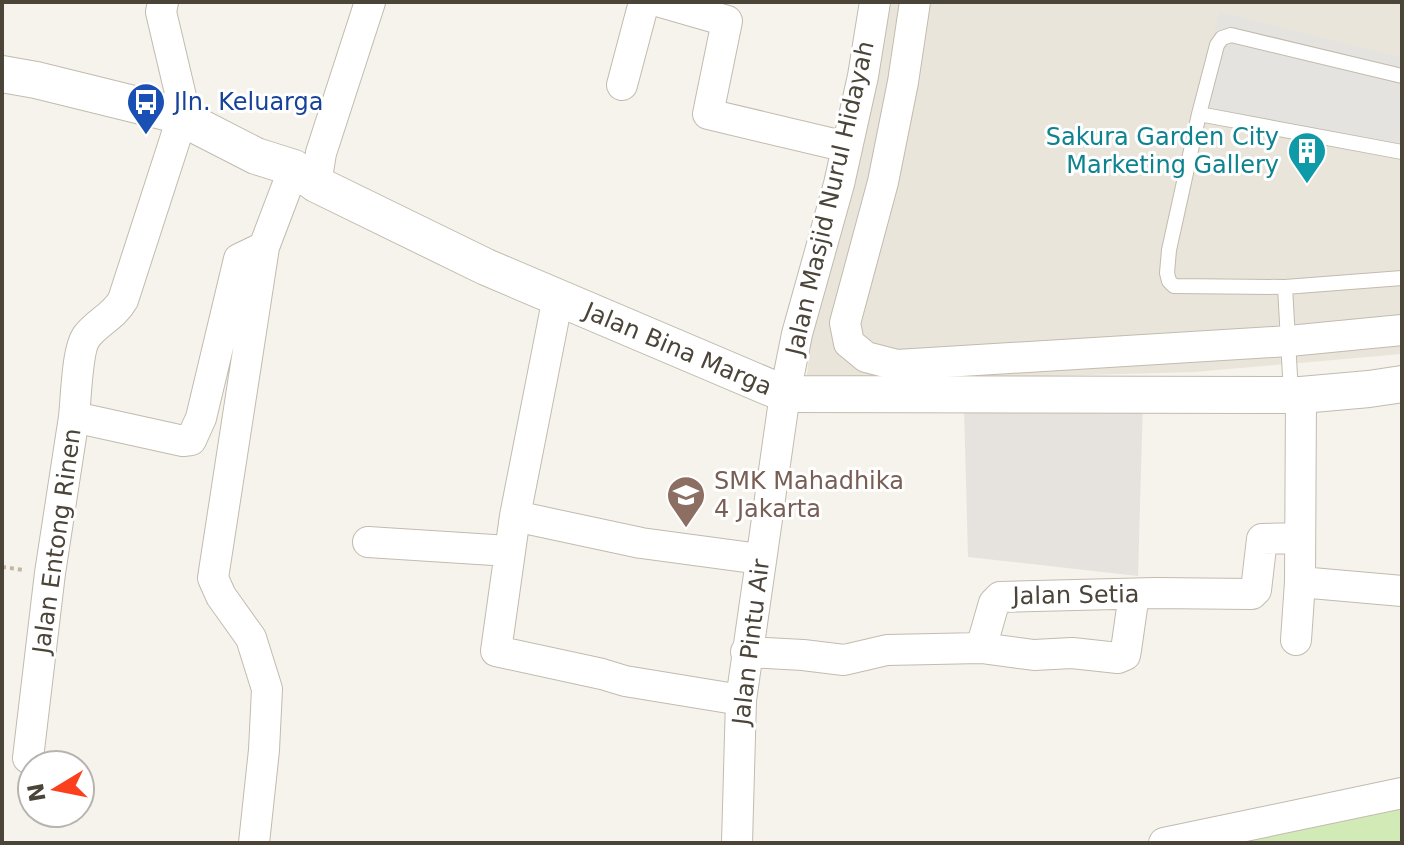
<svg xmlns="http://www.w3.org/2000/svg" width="1404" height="845" font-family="'DejaVu Sans',sans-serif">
<rect width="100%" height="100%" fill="#f6f3ec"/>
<path fill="#eae5da" d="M886,2H1402V354L1195,372L806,383L810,346L851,185Z"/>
<path fill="#e6e2dd" d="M1143,401L1138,576L968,557L964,407Z"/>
<path fill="#d2eab5" d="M1402,797V843H1182Z"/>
<path fill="#e5e3e0" d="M1219,12L1402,58V159L1196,108Z"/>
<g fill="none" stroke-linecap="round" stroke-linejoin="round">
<defs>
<path id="service" d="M1402,76L1231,35L1222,38L1217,45L1199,114L1169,250L1167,273L1169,281L1174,286L1285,287L1402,278
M1199,114L1402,152
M1285,287L1291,394"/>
<path id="minor" d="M661,2L727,21L708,114L847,147
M915,2L903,82L883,182L845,323L849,343L866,357L897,365L1289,341L1402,330
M622,85L644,2
M316,184L321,153L370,2
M558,297L515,516L496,651L602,674L625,681L741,700
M74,417C76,399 77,348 87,336C98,322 114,316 123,300L182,118V101L161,12L163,2
M515,516L641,543L760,559
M368,542L509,551
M1300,582L1402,591
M1296,640L1300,582L1301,395
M981,648L1034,655L1072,653L1118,658L1125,655L1126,650L1134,594
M746,652L803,655L844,660L887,650L981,648L994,603L1000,597L1155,593L1252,594L1256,590L1262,539L1300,538
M28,758L50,573L74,417L183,441L191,440L201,418L239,259L264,247
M254,843L264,750L267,689L251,638L221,596L213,578L264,247L294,168
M737,843L741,700L785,394L797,334L839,184L863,76L875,2
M1164,843L1402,793"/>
<path id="tertiary" d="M2,74L36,80L174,114L256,156L294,168L316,184L486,267L785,394L1301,395L1369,389L1402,384"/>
</defs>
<use href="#service" stroke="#c2bbae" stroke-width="16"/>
<use href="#minor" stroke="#c2bbae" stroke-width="32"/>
<use href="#tertiary" stroke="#c2bbae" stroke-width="38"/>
<path stroke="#c4b79f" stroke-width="4" stroke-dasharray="4 4" stroke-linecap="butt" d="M2,567L24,570"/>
<use href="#service" stroke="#fff" stroke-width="14"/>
<use href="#minor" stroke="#fff" stroke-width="30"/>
<use href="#tertiary" stroke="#fff" stroke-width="36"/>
</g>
<defs>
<symbol id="bus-pin" viewBox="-11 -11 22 30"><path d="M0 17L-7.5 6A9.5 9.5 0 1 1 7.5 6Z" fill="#1a4fb4" stroke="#fff"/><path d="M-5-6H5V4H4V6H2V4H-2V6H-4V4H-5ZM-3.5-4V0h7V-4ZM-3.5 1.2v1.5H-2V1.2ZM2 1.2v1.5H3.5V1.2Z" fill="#fff"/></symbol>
<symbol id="building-pin" viewBox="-11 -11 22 30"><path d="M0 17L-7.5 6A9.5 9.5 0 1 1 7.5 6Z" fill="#0f9aa8" stroke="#fff"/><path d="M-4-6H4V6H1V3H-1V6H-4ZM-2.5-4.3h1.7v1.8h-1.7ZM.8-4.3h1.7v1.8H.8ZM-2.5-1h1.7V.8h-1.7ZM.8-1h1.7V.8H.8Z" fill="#fff"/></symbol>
<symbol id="school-pin" viewBox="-11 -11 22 30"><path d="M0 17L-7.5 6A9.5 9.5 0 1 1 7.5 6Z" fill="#8d6e63" stroke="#fff"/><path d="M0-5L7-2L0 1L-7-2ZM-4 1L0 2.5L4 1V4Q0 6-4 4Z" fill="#fff"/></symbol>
</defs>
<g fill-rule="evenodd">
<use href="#bus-pin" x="124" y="80" width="44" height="60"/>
<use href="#building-pin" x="1285" y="129" width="44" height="60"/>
<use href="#school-pin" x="664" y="473" width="44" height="60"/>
</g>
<g text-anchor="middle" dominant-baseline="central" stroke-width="6" stroke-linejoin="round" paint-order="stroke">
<g font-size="24" fill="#164399" stroke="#fff" text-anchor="start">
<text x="174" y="102">Jln. Keluarga</text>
</g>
<g font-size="24" fill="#0d838f" stroke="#fff" text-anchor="end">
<text x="1279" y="137">Sakura Garden City<tspan x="1279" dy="28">Marketing Gallery</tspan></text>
</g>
<g font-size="24" fill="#4b4439" stroke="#fff">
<text transform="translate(830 198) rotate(-77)">Jalan Masjid Nurul Hidayah</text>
<text transform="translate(678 349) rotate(23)">Jalan Bina Marga</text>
<text transform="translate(57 541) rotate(-82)">Jalan Entong Rinen</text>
<text transform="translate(1076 595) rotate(-1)">Jalan Setia</text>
<text transform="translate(751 642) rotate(-83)">Jalan Pintu Air</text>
</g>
<g font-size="24" fill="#785e54" stroke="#fff" text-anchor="start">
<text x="714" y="481">SMK Mahadhika<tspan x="714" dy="28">4 Jakarta</tspan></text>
</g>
</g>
<rect width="1404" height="845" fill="none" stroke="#4b4439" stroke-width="8"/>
<g transform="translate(56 789) rotate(260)"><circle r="38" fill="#ffffff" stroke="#b7b4b0" stroke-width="2"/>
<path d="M0-6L14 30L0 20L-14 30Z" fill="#fc3f1d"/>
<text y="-12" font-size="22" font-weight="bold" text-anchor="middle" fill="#4b4439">N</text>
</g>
</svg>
